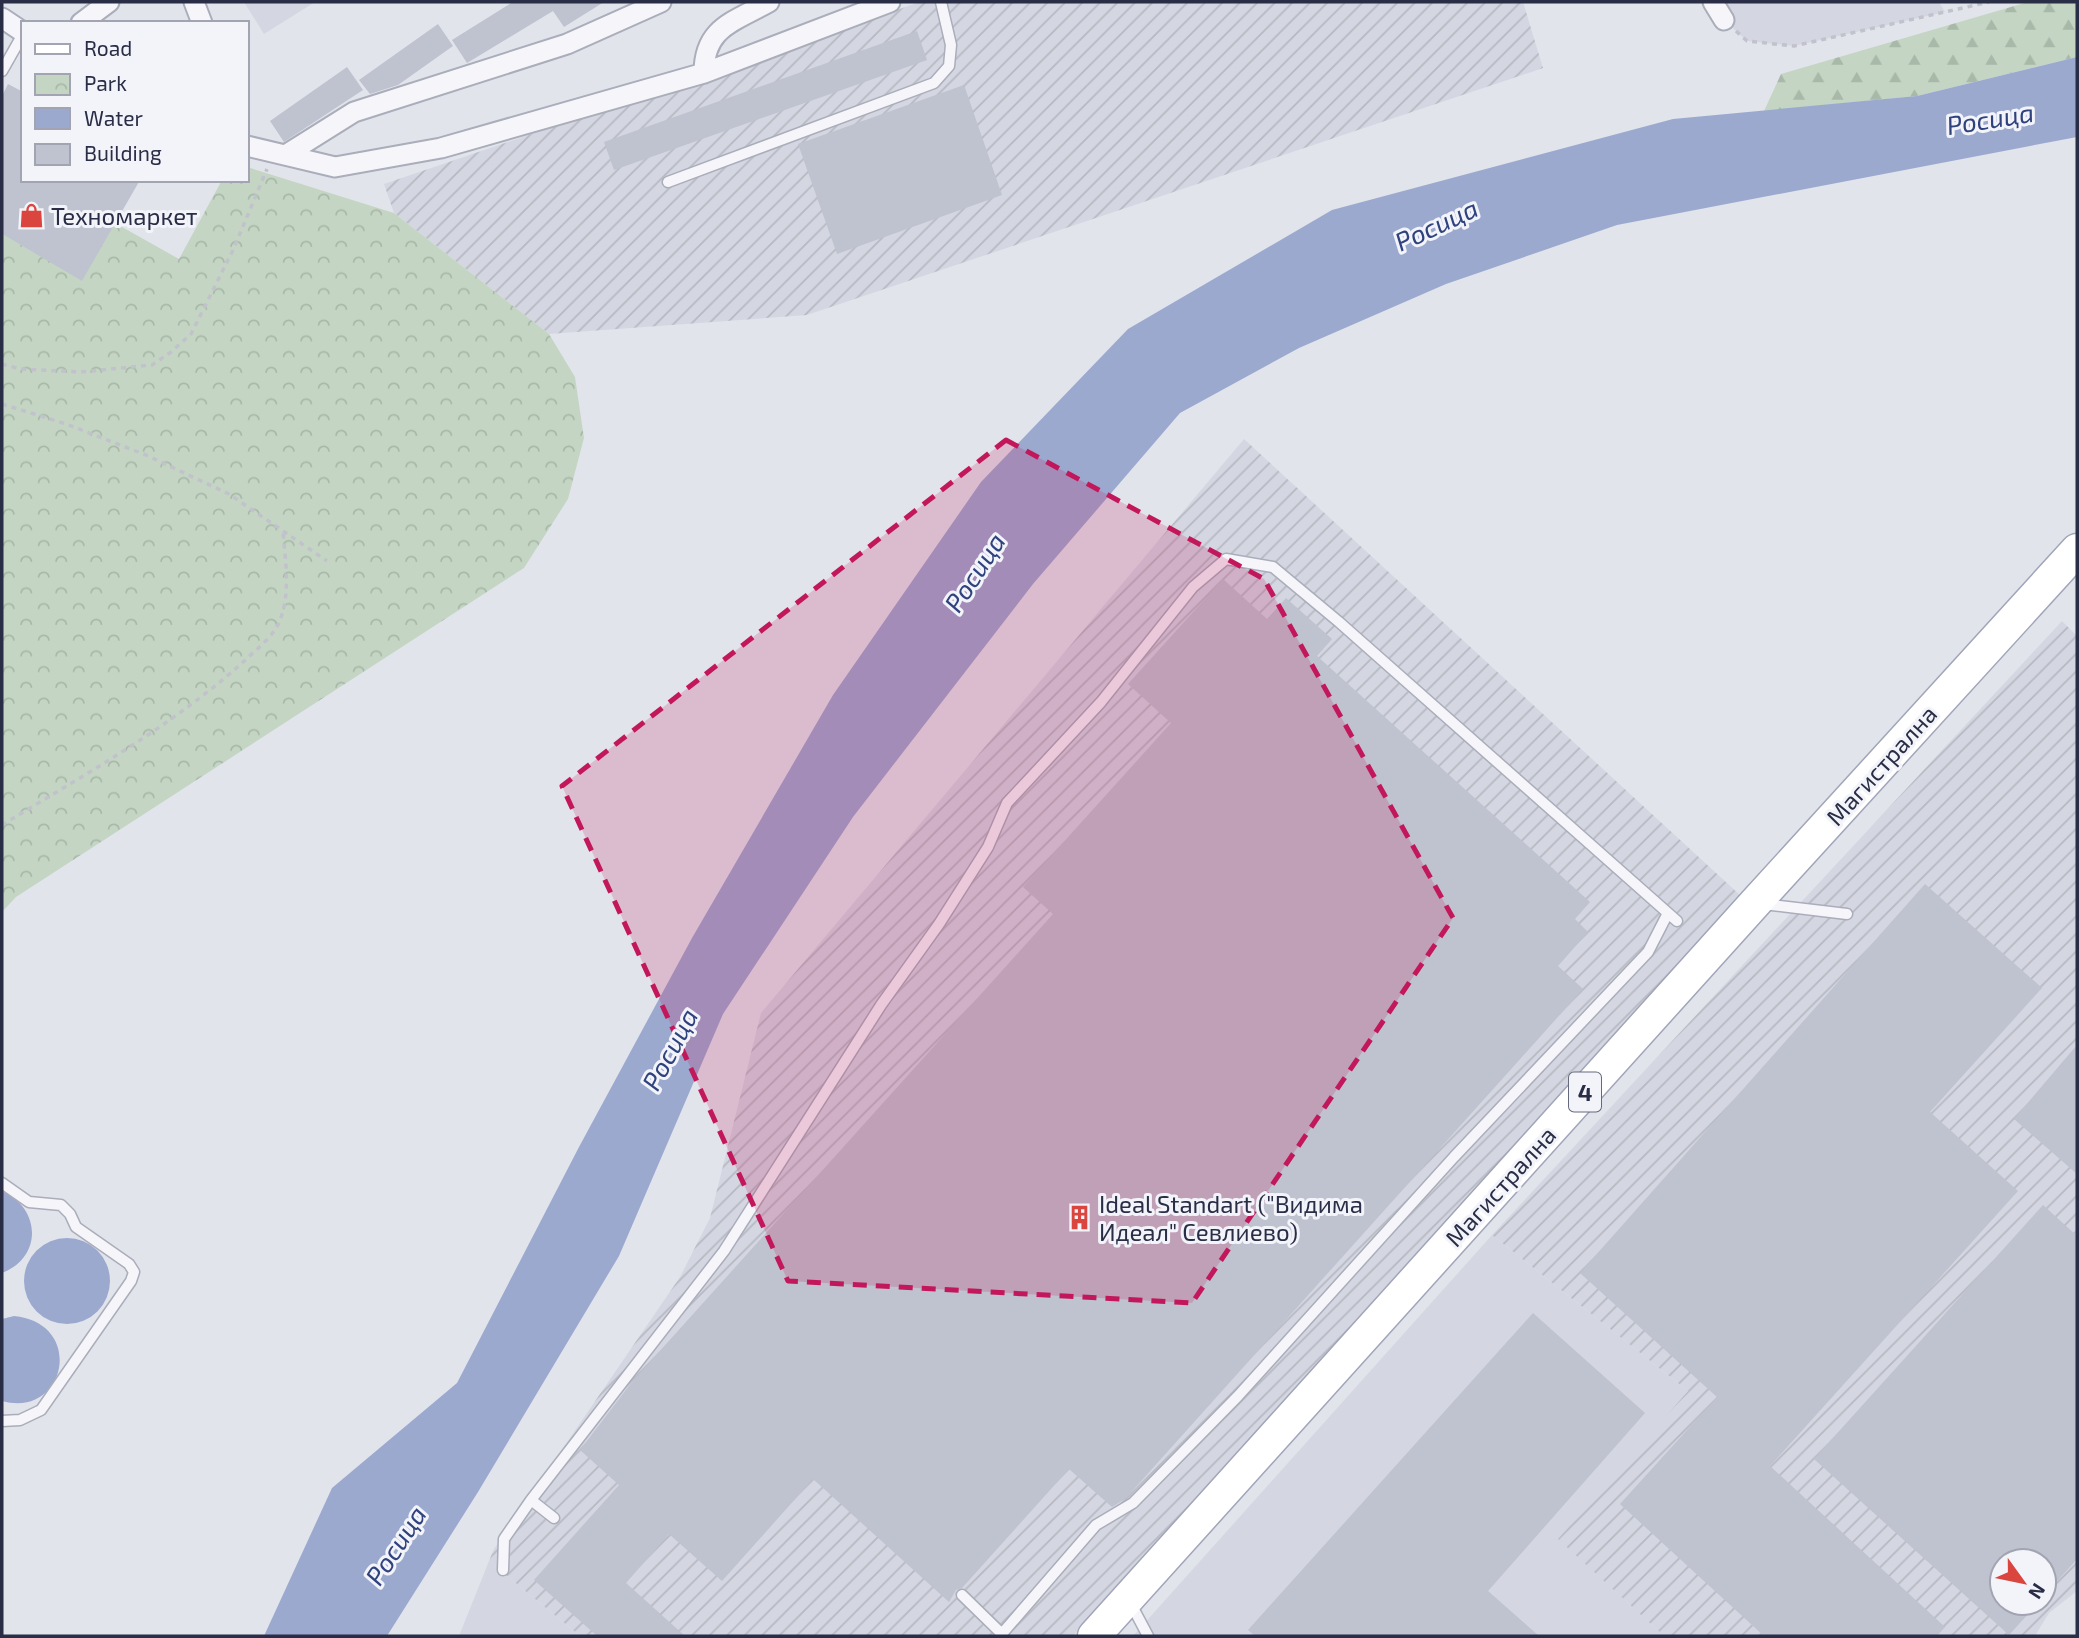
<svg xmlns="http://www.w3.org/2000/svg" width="2079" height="1638" font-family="'Exo 2',sans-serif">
<defs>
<pattern id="industrial-furrows" width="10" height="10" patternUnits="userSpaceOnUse" patternTransform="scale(1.75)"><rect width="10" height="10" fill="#d4d6e1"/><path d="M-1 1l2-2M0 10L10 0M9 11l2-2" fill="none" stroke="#b6b8c2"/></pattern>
<pattern id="forest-firs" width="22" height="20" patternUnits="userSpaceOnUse" patternTransform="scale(1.75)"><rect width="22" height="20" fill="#c4d6c3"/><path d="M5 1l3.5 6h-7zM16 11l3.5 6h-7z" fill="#a8b8a9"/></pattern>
<pattern id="park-crowns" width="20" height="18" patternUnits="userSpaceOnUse" patternTransform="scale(1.75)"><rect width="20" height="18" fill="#c4d6c3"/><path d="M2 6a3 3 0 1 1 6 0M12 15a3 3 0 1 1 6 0" fill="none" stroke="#a8b8a9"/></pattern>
</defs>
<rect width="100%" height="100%" fill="#e2e4ec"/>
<path fill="#d4d6e1" d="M244,2H315L264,34Z
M1713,2H1939L1945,12L1794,46L1747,41L1724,20Z
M1492,1235L1688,1391L1559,1539L1664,1636H1133Z
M489,1561L580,1636H459Z"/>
<path fill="url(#industrial-furrows)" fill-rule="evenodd" d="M920,2H1523L1543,68L807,315L549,334L394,213L384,184Z
M1244,439L1740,895L1073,1636H580L489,1561L494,1549L680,1277L710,1218L761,1013Z
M2062,621L2077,636V1591L2049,1613L2035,1636H1664L1558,1539L1688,1391L1492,1235ZM2002,1561H2044V1603H2002Z"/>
<path fill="url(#forest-firs)" d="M2028,2H2077V57L1917,96L1764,111L1781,74Z"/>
<path fill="url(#park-crowns)" d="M247,167L394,213L549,334L575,377L584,438L568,499L524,568L16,897L2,912V234L82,280L115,223L179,259L222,180H247Z"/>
<path fill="#9ba9cf" d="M2077,57V137L1617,225L1446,284L1299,348L1180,413L1033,584L853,817L723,1014L619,1256L478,1492L387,1636H264L332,1488L457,1383L579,1147L692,938L833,695L981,482L1128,329L1332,210L1673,119L1917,96Z
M2,1191C41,1208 43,1257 2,1273Z
M24 1281a43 43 0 1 1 86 0a43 43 0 1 1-86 0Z
M14,1316C86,1323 66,1419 2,1401V1319Z"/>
<path fill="#bfc2cf" d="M513,2H604L564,27L553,11L467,63L452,40Z
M438,24L453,46L398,85L370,94L359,80Z
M917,31L927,60L614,170L604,142Z
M347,67L363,90L284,142L270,121Z
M8,84L23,92V180H140L82,281L2,234V96Z
M964,85L1002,195L837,254L798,144Z
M1223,579L1267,619L1286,598L1332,639L1317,656L1590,902L1575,919L1588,932L1558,966L1583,989L1125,1499L1112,1507L1069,1469L962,1588L956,1590L949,1602L813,1479L722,1581L669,1534L626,1583L685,1636H597L534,1580L619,1485L580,1450L632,1382L1053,914L1023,887L1171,723L1128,684Z
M1925,884L2042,988L1930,1112L2018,1191L1770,1466L1945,1627L1937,1636H1764L1620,1504L1717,1397L1580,1273Z
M2077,1045V1174L2014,1119Z
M2043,1205L2077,1236V1559L2044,1596V1561H2002V1603H2038L2009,1635L1814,1459Z
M1533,1313L1645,1413L1488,1591L1539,1636H1255L1248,1630Z"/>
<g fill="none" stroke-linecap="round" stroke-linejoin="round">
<defs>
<path id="service" d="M2,71L23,34
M668,182L934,83L949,66L951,45L941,2
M1763,904L1847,914
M2,1183L29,1202L61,1205L70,1214L76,1227L129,1264L134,1272L131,1281L41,1410L20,1420L2,1421
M531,1500L554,1518
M503,1570L504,1539L531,1500L724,1251L881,1005L939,924L988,847L1007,803L1101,702L1193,587L1226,559L1273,567L1339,622L1677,921
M962,1595L1002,1634
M1131,1604L1148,1636
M1000,1636L1096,1525L1133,1503L1238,1396L1454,1157L1648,952L1668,913"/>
<path id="minor" d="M194,2L202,23
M1713,2L1724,20
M2,18L23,32
M81,23L109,2
M704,73C704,27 734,22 769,2
M247,146L335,167L441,148L704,73L890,2
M287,154L354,112L567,44L661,2"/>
<path id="primary" d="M1094,1636L1755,903L2077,550"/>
</defs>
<use href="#service" stroke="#aaadba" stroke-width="13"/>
<use href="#minor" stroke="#aaadba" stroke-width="23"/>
<use href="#primary" stroke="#a1a5b9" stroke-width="35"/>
<path stroke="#c1c2cb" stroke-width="3.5" stroke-dasharray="5 5" stroke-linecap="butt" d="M1736,31L1747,41L1794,46L1989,2
M2,364L20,369L80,372L152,365L171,352L191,334L233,250L267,169
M2,404L66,424L146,455L229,494L327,561
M2,825C84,775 169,728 241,664C254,651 273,638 280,620C291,592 285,560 283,530"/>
<use href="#service" stroke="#f6f6fa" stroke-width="10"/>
<use href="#minor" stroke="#f6f6fa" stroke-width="19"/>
<use href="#primary" stroke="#fff" stroke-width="32"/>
</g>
<path fill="#c2185b" fill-opacity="0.2" stroke="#c2185b" stroke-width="5" stroke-dasharray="14 9" stroke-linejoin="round" d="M1006,440L1264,579L1453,918L1192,1303L788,1281L562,786Z"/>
<defs>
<symbol id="shop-bare" viewBox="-9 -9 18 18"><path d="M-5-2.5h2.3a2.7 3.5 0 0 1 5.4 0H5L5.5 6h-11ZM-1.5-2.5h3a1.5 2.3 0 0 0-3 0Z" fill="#da463e" stroke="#f3f4f9" stroke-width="2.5" paint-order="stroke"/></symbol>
<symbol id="building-bare" viewBox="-9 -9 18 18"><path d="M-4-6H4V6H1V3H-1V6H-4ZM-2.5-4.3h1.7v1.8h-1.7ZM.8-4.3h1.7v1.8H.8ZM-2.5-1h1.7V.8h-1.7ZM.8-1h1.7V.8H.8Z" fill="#da463e" stroke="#f3f4f9" stroke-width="2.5" paint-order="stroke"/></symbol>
</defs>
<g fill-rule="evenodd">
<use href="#shop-bare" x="14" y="198" width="35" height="35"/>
<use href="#building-bare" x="1062" y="1200" width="35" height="35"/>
</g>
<g text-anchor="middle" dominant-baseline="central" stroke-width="6" stroke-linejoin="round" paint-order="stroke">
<rect fill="#f3f4f9" stroke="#66697c" stroke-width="2" x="1569" y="1072.5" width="32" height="39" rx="5"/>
<g font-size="23" font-weight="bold" fill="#292d46">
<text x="1585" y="1092">4</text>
</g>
<g font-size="24" fill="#292d46" stroke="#f3f4f9" text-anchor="start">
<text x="51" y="215">Техномаркет</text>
<text x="1099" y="1203">Ideal Standart ("Видима<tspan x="1099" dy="28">Идеал" Севлиево)</tspan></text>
</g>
<g font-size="24" fill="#292d46" stroke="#f3f4f9">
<text transform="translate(1881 765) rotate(-48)">Магистрална</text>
<text transform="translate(1500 1186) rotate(-48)">Магистрална</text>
</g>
<g font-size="26" font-style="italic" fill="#2f427e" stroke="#f3f4f9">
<text transform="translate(1990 118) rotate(-9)">Росица</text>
<text transform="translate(1436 224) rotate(-25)">Росица</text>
<text transform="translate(974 572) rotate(-57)">Росица</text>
<text transform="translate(669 1049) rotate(-62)">Росица</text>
<text transform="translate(395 1545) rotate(-57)">Росица</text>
</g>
</g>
<rect width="2079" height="1638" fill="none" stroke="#292d46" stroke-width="7"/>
<rect x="21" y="21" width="228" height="161" fill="#f3f4f9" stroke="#a2a4b1" stroke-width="2"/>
<rect x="35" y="44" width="35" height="10" fill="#ffffff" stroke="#a2a4b1" stroke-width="2"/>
<text x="84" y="56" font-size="21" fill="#292d46">Road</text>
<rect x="35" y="74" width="35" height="21" fill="url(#park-crowns)" stroke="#a2a4b1" stroke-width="2"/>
<text x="84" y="91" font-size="21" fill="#292d46">Park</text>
<rect x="35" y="108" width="35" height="21" fill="#9ba9cf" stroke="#a2a4b1" stroke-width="2"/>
<text x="84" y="126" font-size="21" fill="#292d46">Water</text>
<rect x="35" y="144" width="35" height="21" fill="#bfc2cf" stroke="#a2a4b1" stroke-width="2"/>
<text x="84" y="161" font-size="21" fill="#292d46">Building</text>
<g transform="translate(2023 1582) rotate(123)"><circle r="33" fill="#f3f4f9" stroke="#a2a4b1" stroke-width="2"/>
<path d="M0-5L12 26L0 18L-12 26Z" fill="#da463e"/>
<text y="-10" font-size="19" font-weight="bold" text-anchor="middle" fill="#292d46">N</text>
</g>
</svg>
